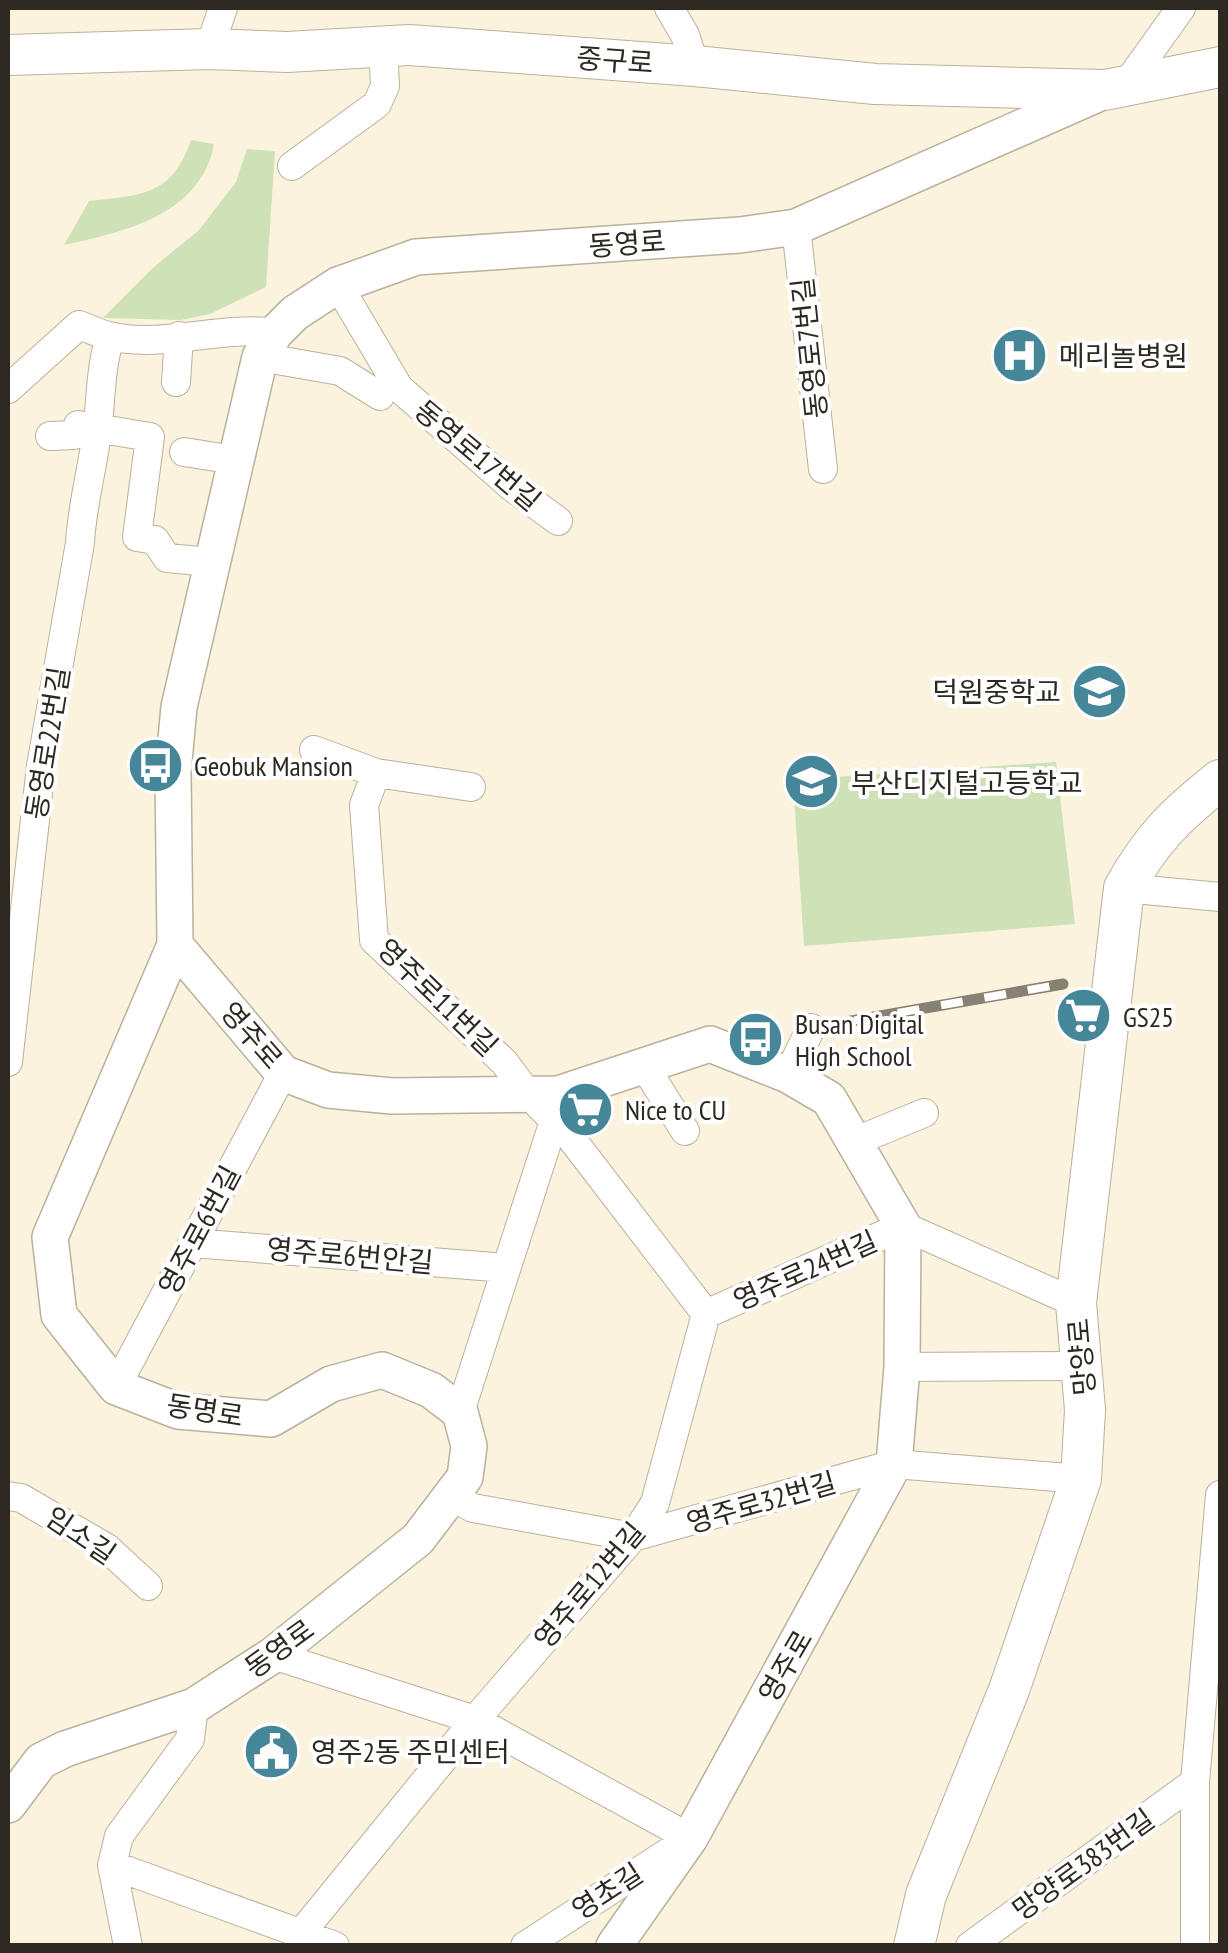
<svg xmlns="http://www.w3.org/2000/svg" width="1228" height="1953" font-family="'PT Sans Narrow','Noto Sans KR',sans-serif">
<rect width="100%" height="100%" fill="#fbf3dd"/>
<path fill="#cfe1b6" d="M191,140L214,144C201,215 124,232 64,245L89,201C142,195 172,196 191,140Z
M247,149L275,151L266,287L210,314L181,320L103,318L155,266L199,230L236,182Z
M1056,762L1075,924L804,946L793,780Z"/>
<g fill="none" stroke-linecap="round" stroke-linejoin="round">
<defs>
<path id="minor" d="M669,8L685,35L695,66
M209,49L223,8
M1123,89L1181,8
M292,166L377,104L385,86L383,46
M796,227L823,469
M338,285L399,388L512,487L558,521
M260,357L340,371L380,396
M176,382L179,336
M8,389L79,325C89,328 99,334 109,336C163,349 220,325 275,333
M50,436L74,435L78,425L150,437L137,537L155,540L167,558L211,562
M184,452L235,460
M314,750L376,773L471,787
M1124,888L1220,897
M8,1062L41,766L80,543C82,503 94,464 98,424C101,394 101,366 110,337
M645,1067L685,1131
M788,1075L811,1028
M856,1141L924,1113
M193,1243L506,1268
M706,1314L903,1226L1076,1303
M902,1367L1080,1366
M116,1387L283,1073
M460,1412L554,1121
M8,1496L21,1498L107,1548L148,1586
M452,1497L473,1508L633,1537L894,1464L1081,1479
M273,1655L475,1720L690,1838L525,1946
M112,1865L335,1946
M128,1946L112,1865L119,1836L190,1739L194,1706
M302,1946V1932L475,1720L633,1537L655,1503L706,1314L571,1138L528,1094L504,1062L374,940L364,805L376,773
M970,1946L1195,1782
M1195,1946V1782L1220,1495"/>
<path id="tertiary" d="M175,945L283,1073L328,1090L392,1096L558,1094L710,1044L788,1075L829,1099L903,1226L902,1367L894,1464L690,1838L614,1946
M8,1805L41,1761L65,1749L194,1706L273,1655L418,1539L465,1477L469,1446L460,1412L431,1390L382,1370L331,1384L271,1419L178,1411L116,1387L59,1315L50,1237L175,945L173,772L179,707L260,357L275,333L295,313L338,285L416,257L740,235L796,227L1104,91"/>
<path id="secondary" d="M8,55L209,49L287,52L409,45L695,66L875,84L1105,90L1220,67
M914,1946L926,1895L1009,1690L1081,1479L1085,1410L1076,1303L1124,888C1152,838 1176,815 1220,780"/>
</defs>
<use href="#minor" stroke="#bab19c" stroke-width="30"/>
<use href="#tertiary" stroke="#bab19c" stroke-width="38"/>
<use href="#secondary" stroke="#bab19c" stroke-width="42"/>
<use href="#minor" stroke="#fff" stroke-width="28"/>
<use href="#tertiary" stroke="#fff" stroke-width="35"/>
<use href="#secondary" stroke="#fff" stroke-width="40"/>
<defs>
<path id="rail" d="M811,1028L1063,984"/>
</defs>
<use href="#rail" stroke="#878173" stroke-width="11"/>
<use href="#rail" stroke="#fff" stroke-width="8" stroke-dasharray="22" stroke-linecap="butt"/>
</g>
<defs>
<symbol id="hospital-disc" viewBox="-11 -11 22 22"><circle r="9.5" fill="#458798" stroke="#fff"/><path d="M-5-5h3v3.5h4V-5h3V5h-3V1.5h-4V5h-3Z" fill="#fff"/></symbol>
<symbol id="school-disc" viewBox="-11 -11 22 22"><circle r="9.5" fill="#458798" stroke="#fff"/><path d="M0-5L7-2L0 1L-7-2ZM-4 1L0 2.5L4 1V4Q0 6-4 4Z" fill="#fff"/></symbol>
<symbol id="bus-disc" viewBox="-11 -11 22 22"><circle r="9.5" fill="#458798" stroke="#fff"/><path d="M-5-6H5V4H4V6H2V4H-2V6H-4V4H-5ZM-3.5-4V0h7V-4ZM-3.5 1.2v1.5H-2V1.2ZM2 1.2v1.5H3.5V1.2Z" fill="#fff"/></symbol>
<symbol id="supermarket-disc" viewBox="-11 -11 22 22"><circle r="9.5" fill="#458798" stroke="#fff"/><path d="M-6-5.5h2.5l.6 2H6L4.5 2H-2.5L-4.4-4H-6ZM-1.5 3.2a1.3 1.3 0 1 0 .1 0ZM3 3.2a1.3 1.3 0 1 0 .1 0Z" fill="#fff"/></symbol>
<symbol id="civic-disc" viewBox="-11 -11 22 22"><circle r="9.5" fill="#458798" stroke="#fff"/><path d="M-.6-6.5H3V-4.5H.6V-3L4-1V1h2V6H-6V1h2V-1L-.6-3ZM-1.2 2.5V6h2.4V2.5Z" fill="#fff"/></symbol>
</defs>
<g fill-rule="evenodd">
<use href="#hospital-disc" x="988" y="324" width="63" height="63"/>
<use href="#school-disc" x="1068" y="660" width="63" height="63"/>
<use href="#bus-disc" x="124" y="734" width="63" height="63"/>
<use href="#school-disc" x="780" y="750" width="63" height="63"/>
<use href="#supermarket-disc" x="1052" y="984" width="63" height="63"/>
<use href="#bus-disc" x="724" y="1008" width="63" height="63"/>
<use href="#supermarket-disc" x="554" y="1078" width="63" height="63"/>
<use href="#civic-disc" x="240" y="1720" width="63" height="63"/>
</g>
<g text-anchor="middle" dominant-baseline="central" stroke-width="8" stroke-linejoin="round" paint-order="stroke">
<g font-size="28" fill="#2d2921" stroke="#fff">
<text transform="translate(615 60) rotate(4)">중구로</text>
<text transform="translate(627 243) rotate(-4)">동영로</text>
<text transform="translate(809 348) rotate(-96)">동영로7번길</text>
<text transform="translate(478 455) rotate(40)">동영로17번길</text>
<text transform="translate(47 743) rotate(-81)">동영로22번길</text>
<text transform="translate(438 997) rotate(44)">영주로11번길</text>
<text transform="translate(252 1035) rotate(49)">영주로</text>
<text transform="translate(199 1230) rotate(-62)">영주로6번길</text>
<text transform="translate(350 1255) rotate(5)">영주로6번안길</text>
<text transform="translate(805 1270) rotate(-24)">영주로24번길</text>
<text transform="translate(1081 1357) rotate(-95)">망양로</text>
<text transform="translate(205 1410) rotate(9)">동명로</text>
<text transform="translate(761 1502) rotate(-16)">영주로32번길</text>
<text transform="translate(81 1535) rotate(34)">임소길</text>
<text transform="translate(589 1585) rotate(-50)">영주로12번길</text>
<text transform="translate(279 1648) rotate(-36)">동영로</text>
<text transform="translate(785 1666) rotate(-60)">영주로</text>
<text transform="translate(1083 1864) rotate(-36)">망양로383번길</text>
<text transform="translate(607 1891) rotate(-33)">영초길</text>
</g>
<g font-size="28" fill="#2d2921" stroke="#fff" text-anchor="start">
<text x="1059" y="355">메리놀병원</text>
<text x="1061" y="691" text-anchor="end">덕원중학교</text>
<text x="194" y="765">Geobuk Mansion</text>
<text x="851" y="782">부산디지털고등학교</text>
<text x="1123" y="1016">GS25</text>
<text x="795" y="1023">Busan Digital<tspan x="795" dy="32">High School</tspan></text>
<text x="625" y="1109">Nice to CU</text>
<text x="311" y="1751">영주2동 주민센터</text>
</g>
</g>
<rect width="1228" height="1953" fill="none" stroke="#2d2921" stroke-width="20"/>
</svg>
